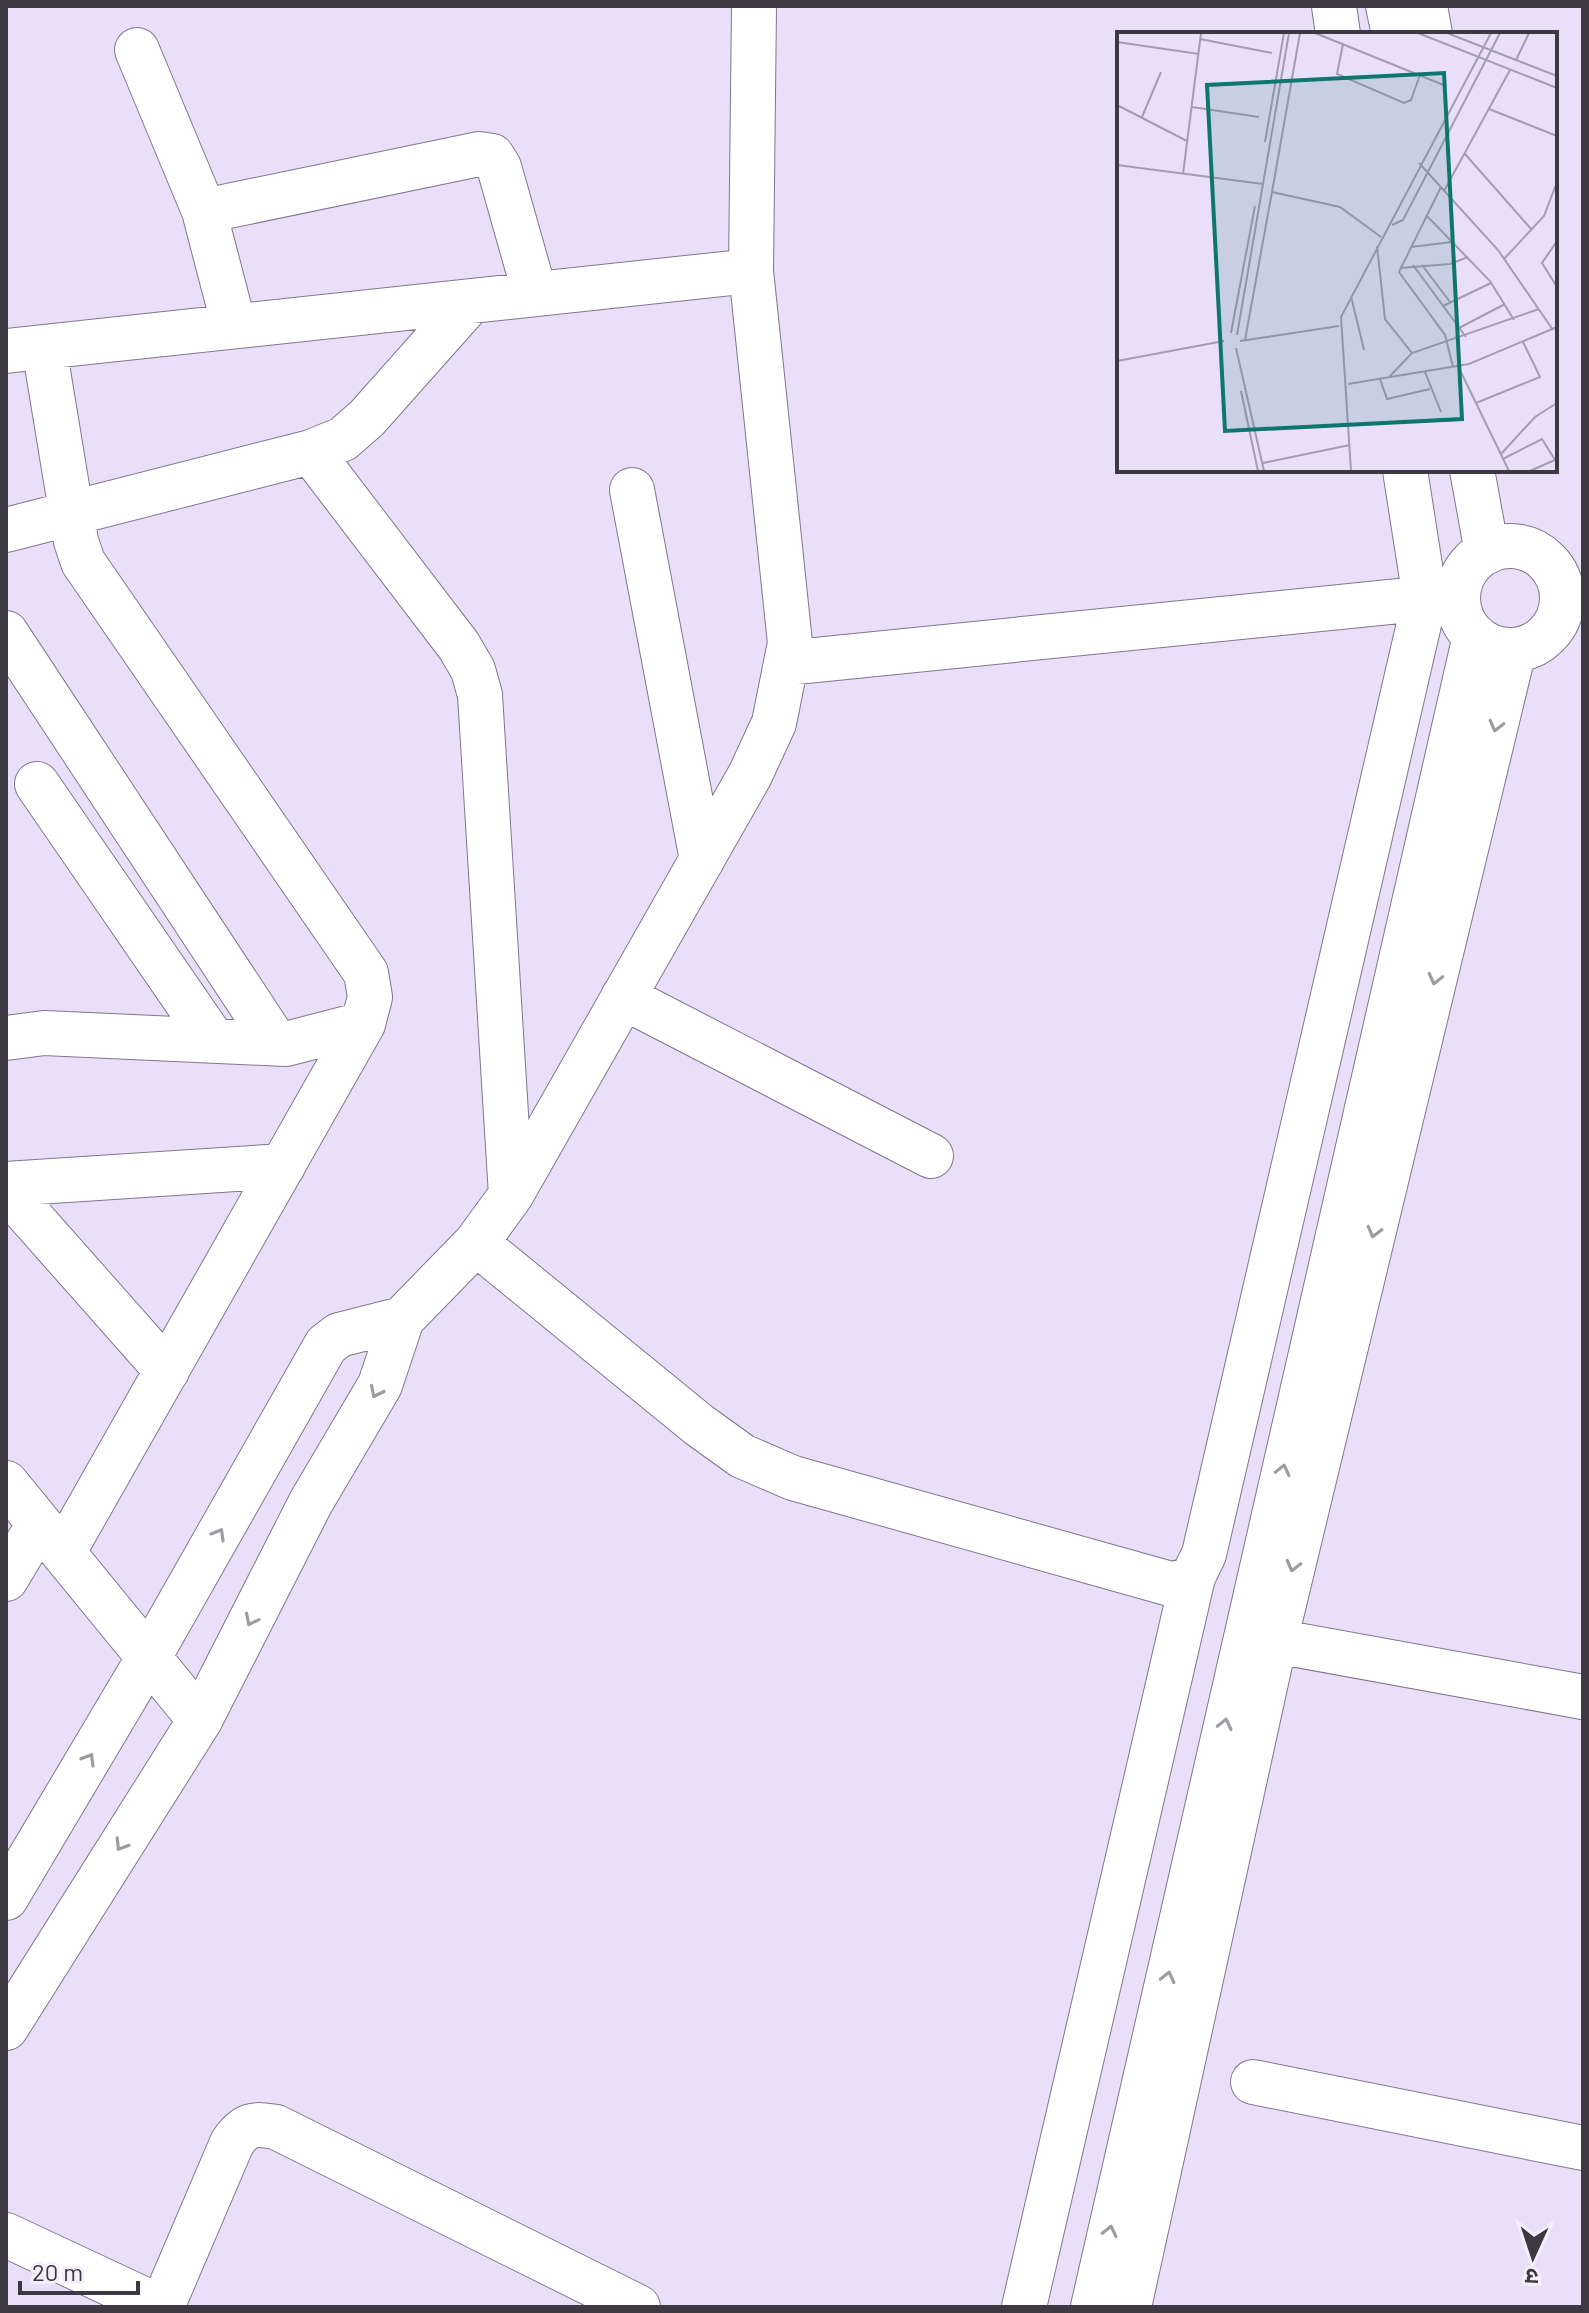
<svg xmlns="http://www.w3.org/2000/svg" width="1589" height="2313" font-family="Barlow,'Noto Sans Devanagari',sans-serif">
<rect width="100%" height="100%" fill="#e9dff8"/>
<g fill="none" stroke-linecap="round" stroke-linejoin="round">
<defs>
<path id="minor" d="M1334,6L1338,34
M1388,6L1394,34
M1425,6L1430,34
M137,50L204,211L234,326
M204,211L479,154L492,156L499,167L535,294
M44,347L76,541L83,562L366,973L370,997L363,1024L63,1553
M6,351L751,271
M311,452L459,646L473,670L480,695L511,1195
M1472,470L1487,552
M632,490L702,860
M6,530L311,452L343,439L367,418L471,301
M1458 598a52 52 0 1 1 104 0a52 52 0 1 1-104 0Z
M6,633L276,1043
M786,663L1458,595
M37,784L213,1040
M623,997L931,1156
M6,1038L44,1033L286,1044L363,1024
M6,1184L283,1166
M6,1189L167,1371
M476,1243L699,1425L742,1456L793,1478L1174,1585L1193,1577L1204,1554L1425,598L1405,470
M6,1483L200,1720
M6,1579L39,1524
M1248,1636L1583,1697
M6,1898L149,1657L326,1345L339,1335L402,1319
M6,2028L200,1720L311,1502L380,1385L402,1319L476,1243L511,1195L750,775L774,723L790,643L751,271L754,6
M1253,2082L1583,2148
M6,2235L160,2307
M162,2307L232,2143C245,2124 253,2123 276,2127L638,2307
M1024,2307L1193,1577
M1093,2307L1475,636
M1129,2307L1275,1641L1514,650"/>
</defs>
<use href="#minor" stroke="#80778d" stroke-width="46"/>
<use href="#minor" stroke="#fff" stroke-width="44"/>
</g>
<defs><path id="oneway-chevron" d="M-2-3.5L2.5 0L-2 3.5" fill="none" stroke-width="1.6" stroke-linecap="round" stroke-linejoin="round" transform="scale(2)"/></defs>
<g stroke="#9e9ca0">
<use href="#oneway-chevron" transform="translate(1496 726) rotate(104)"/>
<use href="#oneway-chevron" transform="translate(1435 979) rotate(104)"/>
<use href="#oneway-chevron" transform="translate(1374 1232) rotate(104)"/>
<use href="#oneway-chevron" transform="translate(376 1392) rotate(116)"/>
<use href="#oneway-chevron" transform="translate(1283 1470) rotate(-77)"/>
<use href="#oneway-chevron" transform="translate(219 1534) rotate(-60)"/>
<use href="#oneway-chevron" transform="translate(1293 1566) rotate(104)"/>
<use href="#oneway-chevron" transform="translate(251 1620) rotate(117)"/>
<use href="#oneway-chevron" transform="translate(1225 1724) rotate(-77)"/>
<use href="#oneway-chevron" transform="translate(89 1759) rotate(-59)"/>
<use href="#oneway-chevron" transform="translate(121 1845) rotate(122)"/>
<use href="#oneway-chevron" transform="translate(1168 1977) rotate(-77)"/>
<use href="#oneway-chevron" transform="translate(1110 2231) rotate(-77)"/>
</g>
<g transform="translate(1117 32)">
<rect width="440" height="440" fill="#e9dff8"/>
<path fill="none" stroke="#a49daf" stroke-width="2" d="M198,1L329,54M301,1L440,56M330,1L440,44M83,7L155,21M0,10L82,22M226,12L220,42L287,71L294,68L303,43M399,28L412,1M0,73L70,109M75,75L142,85M372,77L440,104M25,85L44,40M148,110L167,1M348,122L415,198M302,131L381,218L436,298M0,133L146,152M66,142L84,1M324,155L282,240L328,303L336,335M327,159L393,38M155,160L183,1M309,183L373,249L397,288M275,193L286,188L383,1M440,209L425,231L440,255M260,214L268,287L295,321M294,215L335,210M387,227L427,184L440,150M296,233L349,305M305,233L333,270M283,236L333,232L351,225M234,264L247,318M326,274L374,251M342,296L388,272M114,301L138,174M120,303L172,1M128,308L155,160L223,175L264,205M123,309L222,294M119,316L147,439M0,329L107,309M341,334L392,439M308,340L324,380M272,345L295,321L422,277M263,347L270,367L313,357M231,352L352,332L440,295M124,359L141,439M359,371L423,345L406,310M384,422L418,385L440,371M386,427L425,407L438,428M146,431L233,413M234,439L224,285L374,1M413,439L440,427"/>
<path fill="#0f766e" fill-opacity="0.15" stroke="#0f766e" stroke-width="4" d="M327,41L345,387L108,399L90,53Z"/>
<rect width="440" height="440" fill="none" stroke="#3c3942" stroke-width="4"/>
</g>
<rect width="1589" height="2313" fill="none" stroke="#3c3942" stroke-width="16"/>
<g transform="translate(1533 2257) rotate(183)" stroke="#f4eefd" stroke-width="6" paint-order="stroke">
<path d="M0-6L14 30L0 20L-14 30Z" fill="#3c3942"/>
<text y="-12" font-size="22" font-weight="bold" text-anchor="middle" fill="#3c3942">उ</text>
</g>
<path d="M20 2281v12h118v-12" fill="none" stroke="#3c3942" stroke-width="4"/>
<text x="32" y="2281" font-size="24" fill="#3c3942" stroke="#f4eefd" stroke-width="6" paint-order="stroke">20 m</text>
</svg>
